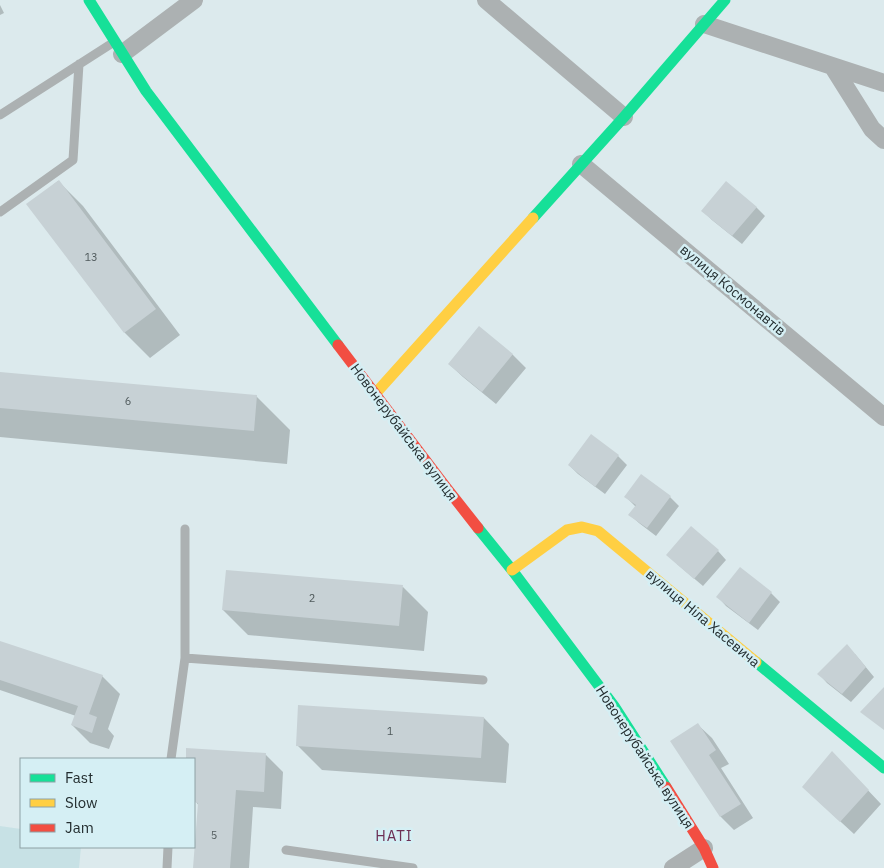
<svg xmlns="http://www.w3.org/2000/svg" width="884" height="868" font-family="'IBM Plex Sans',sans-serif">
<rect width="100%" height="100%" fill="#dceaed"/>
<path fill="#c7e1e5" d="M0,826L21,829V847H81L79,868H0Z"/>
<path fill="#0003" d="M0,5L4,13L0,15Z
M58,181L83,206L180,335L150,358L125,333L28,205Z
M756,207L765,216L742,244L712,220L703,211Z
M479,327L513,355L526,368L496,404L463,377L449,364Z
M0,373L256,396L290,430L287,464L0,437Z
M592,436L618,456L627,465L605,494L578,474L569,465Z
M626,497H670L679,506L656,536L639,523L630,515L636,507Z
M718,551L726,560L703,586L677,564Z
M740,569L771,593L780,602L758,630L726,606L718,597Z
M403,587L428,612L424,651L248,635L223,610Z
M0,642L102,676L120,694L108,729L114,736L109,749L90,743L72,725L76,716L0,690Z
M855,654L874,677L851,702L827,683L819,674Z
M484,718L509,744L506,783L322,770L297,745Z
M698,725L712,738L729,764L721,768L753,818L734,830L721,817L672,742Z
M188,749L266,755L283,772L281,809L253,807L249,868H194L199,806L194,799V759H187Z
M845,766L881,804L854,834L817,800Z"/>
<path fill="#c7d1d5" d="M59,180L156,309L124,333L26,204Z
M726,181L757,207L732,236L701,211Z
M479,326L513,354L482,392L448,364Z
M0,372L257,395L254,431L0,408Z
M591,434L619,455L595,487L568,465Z
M641,474L671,496L647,528L628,515L636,505L624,497Z
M691,526L719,550L694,579L666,555Z
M740,567L772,592L749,623L716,597Z
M226,570L403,585L399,626L222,610Z
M0,641L103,675L89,714L97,717L92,733L71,725L78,706L0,680Z
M847,644L866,667L842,694L817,674Z
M884,687V730L860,712Z
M298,705L484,717L481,758L296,746Z
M698,723L716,750L709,755L741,804L720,817L670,741Z
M186,748L266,753L264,792L236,790L230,868H193L198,803L194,802V759H186Z
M832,751L869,790L840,822L802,787Z"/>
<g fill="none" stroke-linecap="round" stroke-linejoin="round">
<path stroke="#acb1b2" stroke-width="9" d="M0,115L114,42
M0,212L73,160L79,64
M185,658L483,680
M171,759L185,658V529
M286,850L413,868
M167,868L168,847"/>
<path stroke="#acb1b2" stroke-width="18" d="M486,0L624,117
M704,24L884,83
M122,54L194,0
M833,67L872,129L884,140
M581,164L884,417
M673,868L704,848"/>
<path stroke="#16e098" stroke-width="11" d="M89,0L146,91L338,345
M533,218L624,117L725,0
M478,528L512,570L614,706L666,787
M756,662L884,768"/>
<path stroke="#ffcf43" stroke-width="11" d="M375,394L533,218
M512,570L567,530L582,527L598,531L756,662"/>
<path stroke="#f24e42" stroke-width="11" d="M338,345L445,486L478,528
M666,787L704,848L713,868"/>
</g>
<g text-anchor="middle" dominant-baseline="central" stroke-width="5" stroke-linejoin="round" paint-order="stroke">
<g font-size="11" fill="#505a5c">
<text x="91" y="257">13</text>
<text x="128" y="401">6</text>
<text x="312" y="598">2</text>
<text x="390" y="731">1</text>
<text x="214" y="835">5</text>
</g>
<g font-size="14" fill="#232d2f" stroke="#d5eff4">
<text transform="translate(733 290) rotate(40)">вулиця Космонавтів</text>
<text transform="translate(404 432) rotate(53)">Новонерубайська вулиця</text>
<text transform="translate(703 618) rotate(40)">вулиця Ніла Хасевича</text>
<text transform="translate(645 757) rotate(57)">Новонерубайська вулиця</text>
</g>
<g font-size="15" letter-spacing="1" fill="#6d2f54" stroke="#d5eff4">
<text x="394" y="835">НАТІ</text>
</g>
</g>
<rect x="20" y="758" width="175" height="90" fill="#d5eff4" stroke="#8ea1a5"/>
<rect x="30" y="774" width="25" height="8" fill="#16e098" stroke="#8ea1a5"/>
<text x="65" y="783" font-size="15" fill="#232d2f">Fast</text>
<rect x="30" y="799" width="25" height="8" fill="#ffcf43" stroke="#8ea1a5"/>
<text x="65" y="808" font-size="15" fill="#232d2f">Slow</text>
<rect x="30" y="824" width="25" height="8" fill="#f24e42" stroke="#8ea1a5"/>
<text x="65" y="833" font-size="15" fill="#232d2f">Jam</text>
</svg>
